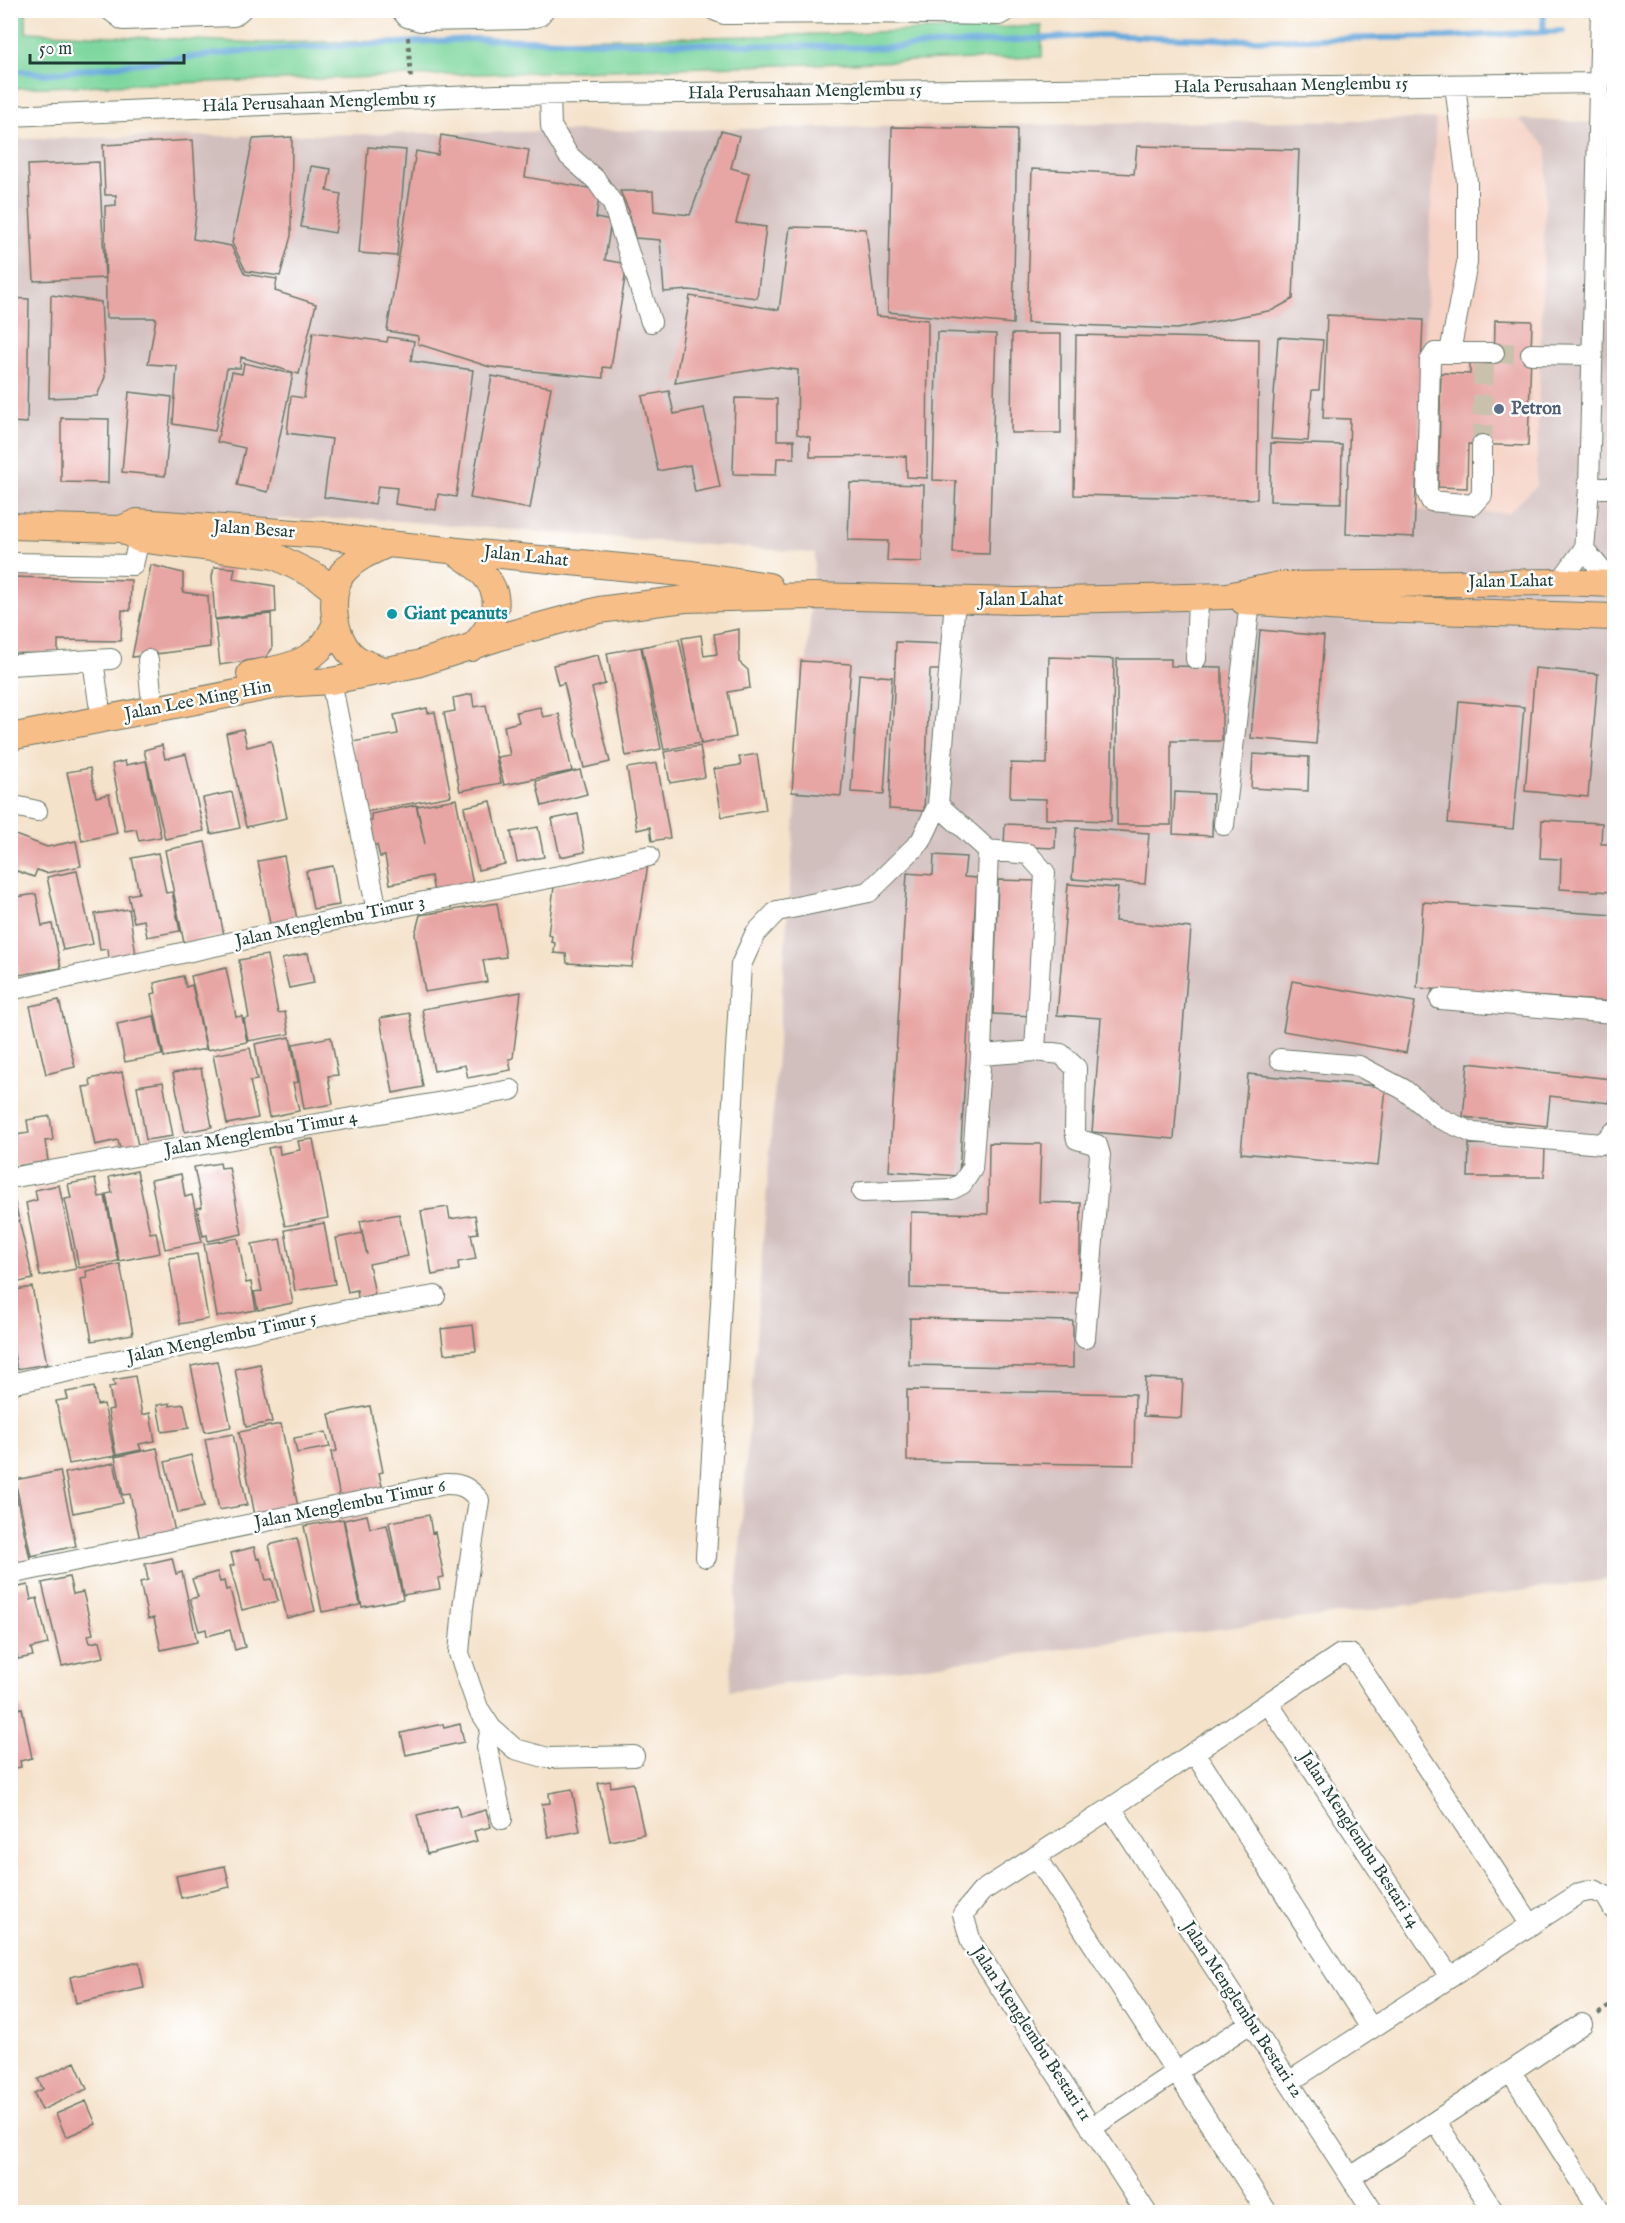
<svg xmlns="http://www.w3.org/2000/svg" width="1625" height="2223" font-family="'IM FELL English',serif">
<rect width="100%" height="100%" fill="#fff"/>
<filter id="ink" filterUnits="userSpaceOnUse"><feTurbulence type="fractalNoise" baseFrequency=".0167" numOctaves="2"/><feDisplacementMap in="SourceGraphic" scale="12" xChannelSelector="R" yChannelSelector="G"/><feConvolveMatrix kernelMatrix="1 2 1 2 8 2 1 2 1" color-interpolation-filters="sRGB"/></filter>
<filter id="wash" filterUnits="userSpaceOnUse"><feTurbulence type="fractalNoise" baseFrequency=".008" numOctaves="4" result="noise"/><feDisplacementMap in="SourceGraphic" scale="24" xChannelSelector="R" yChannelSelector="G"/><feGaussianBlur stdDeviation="1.35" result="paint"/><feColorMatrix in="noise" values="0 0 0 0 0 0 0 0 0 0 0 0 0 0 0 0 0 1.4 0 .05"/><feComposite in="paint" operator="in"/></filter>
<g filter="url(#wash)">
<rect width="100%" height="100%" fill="#f4e2ca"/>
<path fill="#f6d2c4" d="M1436,119H1518L1547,146L1536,486L1509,513L1416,510Z"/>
<path fill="#d1bfbe" d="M1079,11V10L1192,11L1092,18H1079Z
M1436,119L1416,510L1508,513L1536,486L1547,147L1518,119L1614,124V1579L729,1691L815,553L372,519L11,520L10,139Z"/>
<path fill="#7cd69c" stroke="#4e8a68" stroke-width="1.5" d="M10,11H26V32L260,43L768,36L1042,26V57L11,88Z"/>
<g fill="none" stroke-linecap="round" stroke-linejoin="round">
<path stroke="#68a9dc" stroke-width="6" d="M1543,32L1544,10
M10,70L45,74L244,51L474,39L882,48L1101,35L1241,40L1446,37L1563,31"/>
</g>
<g id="blocks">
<path fill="#e7a5a3" d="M892,127L1017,129L1013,324L888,312Z
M721,131L739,136L731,168L749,173L736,223L766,227L757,298L689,290L664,292L660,240L635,238L629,211L620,191H653L654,211L690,215Z
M441,135L529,150L525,177L600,190L596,218L611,221L605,260L627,264L611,368L603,367V378L490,367L418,344V336L387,331L416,151L438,155Z
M292,137L291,236L280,276L246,271L232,243L253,139Z
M193,140L197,205L193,239L231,246L245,274L277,279L275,291L316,304L299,374L241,357L240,368H227L215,431L173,424L177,366L148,364L156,318H106L105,206L116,205V195H105L103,145Z
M1137,146L1299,150L1293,299L1273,310L1177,329L1027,323L1032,169L1134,174Z
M368,147L406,150L397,256L359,253Z
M99,162L105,278L34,281L28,165Z
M311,166L331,169L327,191L341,194L335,233L301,227Z
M790,227L866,229L876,316L928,320L927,478L907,477L906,456L810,457V437L797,434L798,370L771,367L675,383L690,296L779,310Z
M51,295L101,302L105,377L97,396L49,398Z
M10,298L29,299L27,423L10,422Z
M1327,315L1423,320L1414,537L1346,534L1350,419L1323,418Z
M1495,320L1532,321L1528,446L1468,444L1467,488L1438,487L1441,373L1470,374V363L1494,364Z
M313,332L387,342L388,337L414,341L411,361L473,370L456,497L438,494L436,510L395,504L397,488L378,486L375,504L324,497L332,439L287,433L291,396L304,398Z
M937,332L996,334L989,554L953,553L956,481L933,480Z
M1012,334H1061V433H1011Z
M1076,335L1259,339L1257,499L1074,495Z
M1278,337L1323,340L1319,390H1312L1308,441L1271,439Z
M244,363L293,374L268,492L237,485L245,448L217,442L232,372L242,374Z
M492,376L551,387L530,509L470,498Z
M669,391L674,414L704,408L720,487L695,492L690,465L658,471L642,396Z
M129,392L172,397L165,476L122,472Z
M735,398L777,399V440H794V458H777L776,475L733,474Z
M61,418L109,419L108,483L61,482Z
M1271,443L1342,445L1341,503L1270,501Z
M850,483L924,485L922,562L887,561L888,541L848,540Z
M151,565L183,573V592L208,596L210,647L132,657Z
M214,567L235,568L233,579L275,586L276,612L215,619L212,577Z
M10,577L131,580L130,611L122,610L121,641L58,640V654L10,653Z
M271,614L272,649L265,658L220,665L215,620Z
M739,629V662L748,670L750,688L728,692L736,737L701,744L682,638L701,635L704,656L717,654L714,634Z
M1260,630L1324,636L1316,744L1251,738Z
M679,639L701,743L664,750L642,647Z
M896,642L944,644L943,670H930L924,811L889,809Z
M641,647L661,749L626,756L607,653Z
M598,655L605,684L592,688L610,762L584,768L564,683L558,685L553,665Z
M1049,657L1114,659L1111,821L1046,819V799L1010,798L1011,763L1047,764Z
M1117,659H1171V666L1222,667V741H1171V825H1117Z
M801,661L851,664L841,796L792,792Z
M1535,668L1598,674L1588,797L1525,791Z
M859,674L892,677L884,794L851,792Z
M472,694L474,707L486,705L501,783L460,791L444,713L455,711L453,698Z
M1459,701L1524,707L1513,829L1448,823Z
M540,707L543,717L559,714L572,771L504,785L497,757L510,755L504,726L519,722L516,712Z
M427,708L428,713L435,712L451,796L365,812L352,742L398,734L394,715Z
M243,729L247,747L271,741L287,818L246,827L226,733Z
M162,745L165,759L186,754L204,831L165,839L144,750Z
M700,746L705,777L670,783L664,752Z
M757,754L766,810L722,817L714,769L741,765L739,757Z
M1253,754L1309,757L1308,791L1251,788Z
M125,761L126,765L146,761L161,837L139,841L136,829L125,831L112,764Z
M657,763L670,838L652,841L650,827L637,830L627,768Z
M90,768L96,797L109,794L117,833L82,841L67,772Z
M580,770L587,794L542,806L536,781Z
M232,792L240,828L211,834L203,798Z
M1175,792L1213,794L1212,836L1173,834Z
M456,799L474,890L435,898L431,876L390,884L385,856L380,857L377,845L367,847L362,823L372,821L371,814L416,805L425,844L417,806Z
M491,801L505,864L478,870L464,807Z
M578,814L585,852L560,857L552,819Z
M1542,820L1602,823L1601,844H1614L1613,892L1560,889L1561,859L1540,858Z
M1005,824L1056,826L1055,848L1004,846Z
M538,827L544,857L517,862L511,832Z
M1076,828L1149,833L1145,884L1072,879Z
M10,833L47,847L76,841L81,866L46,873L37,870L34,877L17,871L15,875L10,873Z
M205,842L224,935L184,943L165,850Z
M158,853L166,893L172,892L180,931L147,937L144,920L134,922L128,895L139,893L132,858Z
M934,855L966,857L964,877L977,878L959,1176L889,1171L907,873L933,875Z
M284,856L297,919L270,924L258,861Z
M648,864L632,967L567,963L566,954L554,953L555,943L551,942L552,936L548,935L554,887Z
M333,866L339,905L313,909L306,871Z
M77,871L93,944L63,950L47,877Z
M998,880L1036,881L1032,1016L993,1014Z
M1068,884L1118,888L1115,921L1191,928L1174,1139L1092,1132L1101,1018L1057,1015Z
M36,894L42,926L52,924L61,968L19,975L10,929V898Z
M1423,902L1614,915V1002L1417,988Z
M497,903L506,957L483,960L487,982L425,992L415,934L420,915Z
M129,909L136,955L109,959L108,949L100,950L95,914Z
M10,943L18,974L10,976Z
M308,953L314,983L289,988L282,959Z
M267,955L278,1013L285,1012L289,1034L248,1041L244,1019L249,1018L239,960Z
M226,968L236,1017L242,1016L247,1042L207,1050L191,976Z
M183,976L186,987L192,985L206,1049L164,1057L151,994L156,993L154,983Z
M1292,981L1415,1002L1406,1053L1283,1031Z
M521,992L513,1058L509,1059L511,1070L468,1078L465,1065L434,1071L422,1009Z
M59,1000L75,1067L46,1074L30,1006Z
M410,1013L423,1087L393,1093L380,1018Z
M154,1016L162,1055L125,1062L117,1024Z
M290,1037L298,1082L293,1083L299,1111L269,1117L255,1044Z
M331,1037L338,1075L328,1076L333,1104L304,1109L293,1044Z
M250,1048L257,1080L250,1081L258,1118L227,1124L213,1055Z
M1468,1063L1611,1079L1609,1103L1550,1096L1547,1126L1463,1117Z
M201,1068L212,1127L185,1132L173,1073Z
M122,1072L139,1150L121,1154L118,1140L95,1145L83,1087L91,1086L90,1079Z
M1248,1074L1386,1087L1378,1166L1241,1153Z
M163,1082L173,1136L146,1140L137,1086Z
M50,1116L53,1140L45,1141L48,1161L11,1167L10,1136L29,1133L27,1120Z
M313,1139L328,1218L285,1226L268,1148L279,1146L280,1154L300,1150L298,1141Z
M989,1143L1041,1144L1039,1202L1081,1203L1079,1293L910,1288L911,1212L988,1214Z
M1469,1144L1545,1145L1544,1177H1468Z
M220,1163L221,1168L229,1167L242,1234L208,1241L207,1235L203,1236L197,1208L202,1207L194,1167Z
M137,1171L150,1233L156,1232L160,1253L119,1261L106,1194L112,1193L109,1177Z
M181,1174L185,1197L192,1195L202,1242L165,1249L151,1180Z
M95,1179L99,1197L105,1196L118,1261L79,1268L65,1199L71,1198L68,1184Z
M59,1185L76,1269L40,1276L26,1203L37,1200L35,1190Z
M13,1195L33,1279L10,1284V1196Z
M448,1207L450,1219L475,1215L478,1233L471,1234L476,1259L458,1262L459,1270L432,1275L421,1211Z
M399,1214L408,1256L369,1264L375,1294L358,1298L357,1290L348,1292L336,1238L362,1233L367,1255L360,1221Z
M324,1223L335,1284L295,1291L285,1230Z
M238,1238L246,1283L251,1282L256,1310L217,1317L204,1244Z
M280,1239L293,1303L258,1310L254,1292L262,1291L252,1244Z
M197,1254L208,1319L180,1324L169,1258Z
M120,1264L133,1334L92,1341L81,1279L87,1278L86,1271Z
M32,1287L47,1364L17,1369L10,1334V1291Z
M910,1318L1073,1321V1368L909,1365Z
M473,1325L476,1351L444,1354L441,1329Z
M217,1361L231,1427L205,1432L191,1366Z
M260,1364L272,1422L246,1427L235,1369Z
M135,1376L142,1415L150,1413L155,1441L139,1444L141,1450L116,1455L108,1410L113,1409L109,1387L115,1386L113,1380Z
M1145,1378L1183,1380L1181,1418L1143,1416Z
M94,1387L97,1405L104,1404L115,1456L69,1464L56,1401L68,1399L66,1392Z
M907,1390L1135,1394L1134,1465L907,1461Z
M170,1403V1406L184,1404L189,1428L162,1432L157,1405Z
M370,1406L383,1472L379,1473L383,1490L340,1498L331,1452L337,1451L329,1414Z
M281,1424L298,1507L255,1516L239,1432Z
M326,1432L330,1447L297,1453L294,1438Z
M233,1434L247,1505L219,1510L205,1439Z
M157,1448L175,1532L140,1540L130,1494L123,1495L115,1457Z
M191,1455L204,1507L178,1513L165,1462Z
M114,1463L123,1503L73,1513L65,1473Z
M60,1471L76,1546L31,1556L15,1480Z
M13,1480L31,1564L10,1568V1481Z
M367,1515L370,1528L387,1525L403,1599L362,1607L344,1520Z
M429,1515L432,1533L435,1532L444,1577L438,1578L440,1589L403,1595L389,1522Z
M343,1519L360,1605L322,1612L304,1526Z
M297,1538L315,1611L287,1618L269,1545Z
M254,1547L257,1559L260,1558L266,1580L272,1579L278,1601L242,1610L230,1566L234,1565L231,1553Z
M172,1558L176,1574L182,1572L197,1642L161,1650L154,1618L148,1619L140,1582L148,1580L145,1564Z
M217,1572L220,1582L224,1581L226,1590L230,1589L245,1647L235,1650L230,1630L207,1636L206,1629L199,1631L190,1599L198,1597L192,1579Z
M69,1577L73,1594L83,1592L93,1634L88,1635L90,1643L100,1641L104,1657L62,1666L42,1583Z
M28,1585L31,1600L37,1598L48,1644L31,1648L33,1656L18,1659L14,1643H10V1589Z
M10,1703L13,1710L22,1708L32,1758L20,1761L21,1767L10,1769Z
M443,1724L444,1728L460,1724L464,1742L406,1755L401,1733Z
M610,1781L611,1787L633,1783L644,1834L610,1841L598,1783Z
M572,1789L580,1831L548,1837L542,1804L550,1803L549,1793Z
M457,1805L460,1817L486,1810L491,1827L474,1831L477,1841L427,1854L417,1815Z
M225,1866L230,1887L181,1898L176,1876Z
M139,1962L144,1988L76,2003L70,1977Z
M75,2062L87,2089L42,2110L34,2093L43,2089L38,2079Z
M86,2101L96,2124L66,2137L56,2114Z"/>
</g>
</g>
<g filter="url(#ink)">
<use href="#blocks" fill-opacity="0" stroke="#6a7768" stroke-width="1.5"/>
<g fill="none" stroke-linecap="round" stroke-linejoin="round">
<path stroke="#c9c1ac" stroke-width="20" stroke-dasharray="20 10" stroke-linecap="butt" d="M1494,353L1531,354
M1482,445L1484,364"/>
<defs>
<path id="minor" d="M110,10L123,20L234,16L241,10
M401,10L407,17L420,21L525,19L539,16L544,10
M714,10L724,14L860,13
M860,10V13L999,15L1008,10
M550,95L551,126L568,155L596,180L613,204L651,322
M10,116L497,95L1600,83
M1450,352L1467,263V182L1455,85
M1531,354L1593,355
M1482,445V495L1473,505L1431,501L1427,492L1430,361L1435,353H1494
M1589,488H1614
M1584,549L1612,583
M10,563L133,565L139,539
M1560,582L1584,549L1589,488L1601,10
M1196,659L1198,597
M93,660L99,703
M148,660L151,693
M10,665L111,659
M331,681L377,911
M10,805L37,811
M938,805L988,850L1028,854L1045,873L1035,1051L1061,1054L1076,1068L1075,1131L1077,1139L1097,1145L1100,1155L1085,1338
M1224,825L1250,602
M988,850L981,1055L1035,1051
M10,990L377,911L570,874L649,856
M1440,999L1614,1013
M1280,1059L1359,1066L1403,1089L1439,1118L1473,1133L1602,1144L1614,1132
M10,1178L511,1090
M862,1192L952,1189L962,1184L972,1169L981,1055
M10,1384L348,1310L435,1296
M706,1557L741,965L755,934L777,911L869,892L921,841L938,805L955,600
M10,1574L445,1484C461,1483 469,1488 479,1500L463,1607L459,1653L478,1708L491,1728L515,1749L548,1758L634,1756
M1268,1703L1450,1977
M491,1728L487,1747L502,1819
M1194,1752L1371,2028
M1111,1808L1373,2212
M1036,1856L1267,2212
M1511,2072L1601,2212
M1289,2082L1580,1893L1593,1890L1606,1896L1614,1910
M1436,2122L1494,2212
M1091,2128L1249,2024
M1351,2177L1582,2024
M1146,2212L971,1942L963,1914L982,1891L1111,1808L1341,1654H1350L1355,1659L1531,1925"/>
<path id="major" d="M10,526L121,529L137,522L324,535L388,544L692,574L769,586
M127,532L139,539L275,556L317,577L334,590
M452,550C498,577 513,606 471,648
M1243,601L1344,608L1614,617
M386,671C376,667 364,664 356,658C333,642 326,590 345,570C357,557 373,551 388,544
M250,674C274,670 308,665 324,644C329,638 332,631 336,624
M10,737L283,684L331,681L417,664L510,634L599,610L685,599L813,596L1018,601L1228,596L1279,585L1560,582L1614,584"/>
</defs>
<use href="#minor" stroke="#6a7768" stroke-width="22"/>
<use href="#major" stroke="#6a7768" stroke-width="28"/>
<path stroke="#6a7768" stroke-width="4" stroke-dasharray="4.5 4.5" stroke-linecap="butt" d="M408,37L411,80
M1598,2014L1614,2003"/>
<use href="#minor" stroke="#fff" stroke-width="20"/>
<use href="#major" stroke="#f7be88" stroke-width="26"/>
</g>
</g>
<circle fill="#5c6f8a" stroke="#fff" stroke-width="2" cx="1499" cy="409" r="6"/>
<circle fill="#0f9aa8" stroke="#fff" stroke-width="2" cx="392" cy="614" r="6"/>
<g text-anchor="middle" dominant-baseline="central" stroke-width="5" stroke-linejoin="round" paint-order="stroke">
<g font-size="18" fill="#1f3d34" stroke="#fff">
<text transform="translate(1291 86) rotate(-1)">Hala Perusahaan Menglembu 15</text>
<text transform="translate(805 92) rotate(-1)">Hala Perusahaan Menglembu 15</text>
<text transform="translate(319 103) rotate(-2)">Hala Perusahaan Menglembu 15</text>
<text transform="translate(254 530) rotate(4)">Jalan Besar</text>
<text transform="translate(526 557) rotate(6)">Jalan Lahat</text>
<text transform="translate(1511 582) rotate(-1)">Jalan Lahat</text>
<text x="1021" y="600">Jalan Lahat</text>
<text transform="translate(198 701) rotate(-11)">Jalan Lee Ming Hin</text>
<text transform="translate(330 922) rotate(-12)">Jalan Menglembu Timur 3</text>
<text transform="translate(261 1134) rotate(-10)">Jalan Menglembu Timur 4</text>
<text transform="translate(222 1338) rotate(-12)">Jalan Menglembu Timur 5</text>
<text transform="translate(350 1505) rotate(-11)">Jalan Menglembu Timur 6</text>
<text transform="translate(1359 1840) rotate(57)">Jalan Menglembu Bestari 14</text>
<text transform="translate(1242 2010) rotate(57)">Jalan Menglembu Bestari 12</text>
<text transform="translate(1031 2034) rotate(57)">Jalan Menglembu Bestari 11</text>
</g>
<g font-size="18" font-weight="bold" fill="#4e5e75" stroke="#fff" text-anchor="start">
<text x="1511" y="409">Petron</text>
</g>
<g font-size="18" font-weight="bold" fill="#0d838f" stroke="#fff" text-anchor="start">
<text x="404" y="614">Giant peanuts</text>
</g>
</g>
<rect width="1625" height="2223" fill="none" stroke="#fff" stroke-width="36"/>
<path d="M30 54v9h154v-9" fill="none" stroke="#1f3d34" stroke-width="3"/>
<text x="39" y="54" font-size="18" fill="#1f3d34" stroke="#ffffff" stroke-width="4.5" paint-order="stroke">50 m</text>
</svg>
